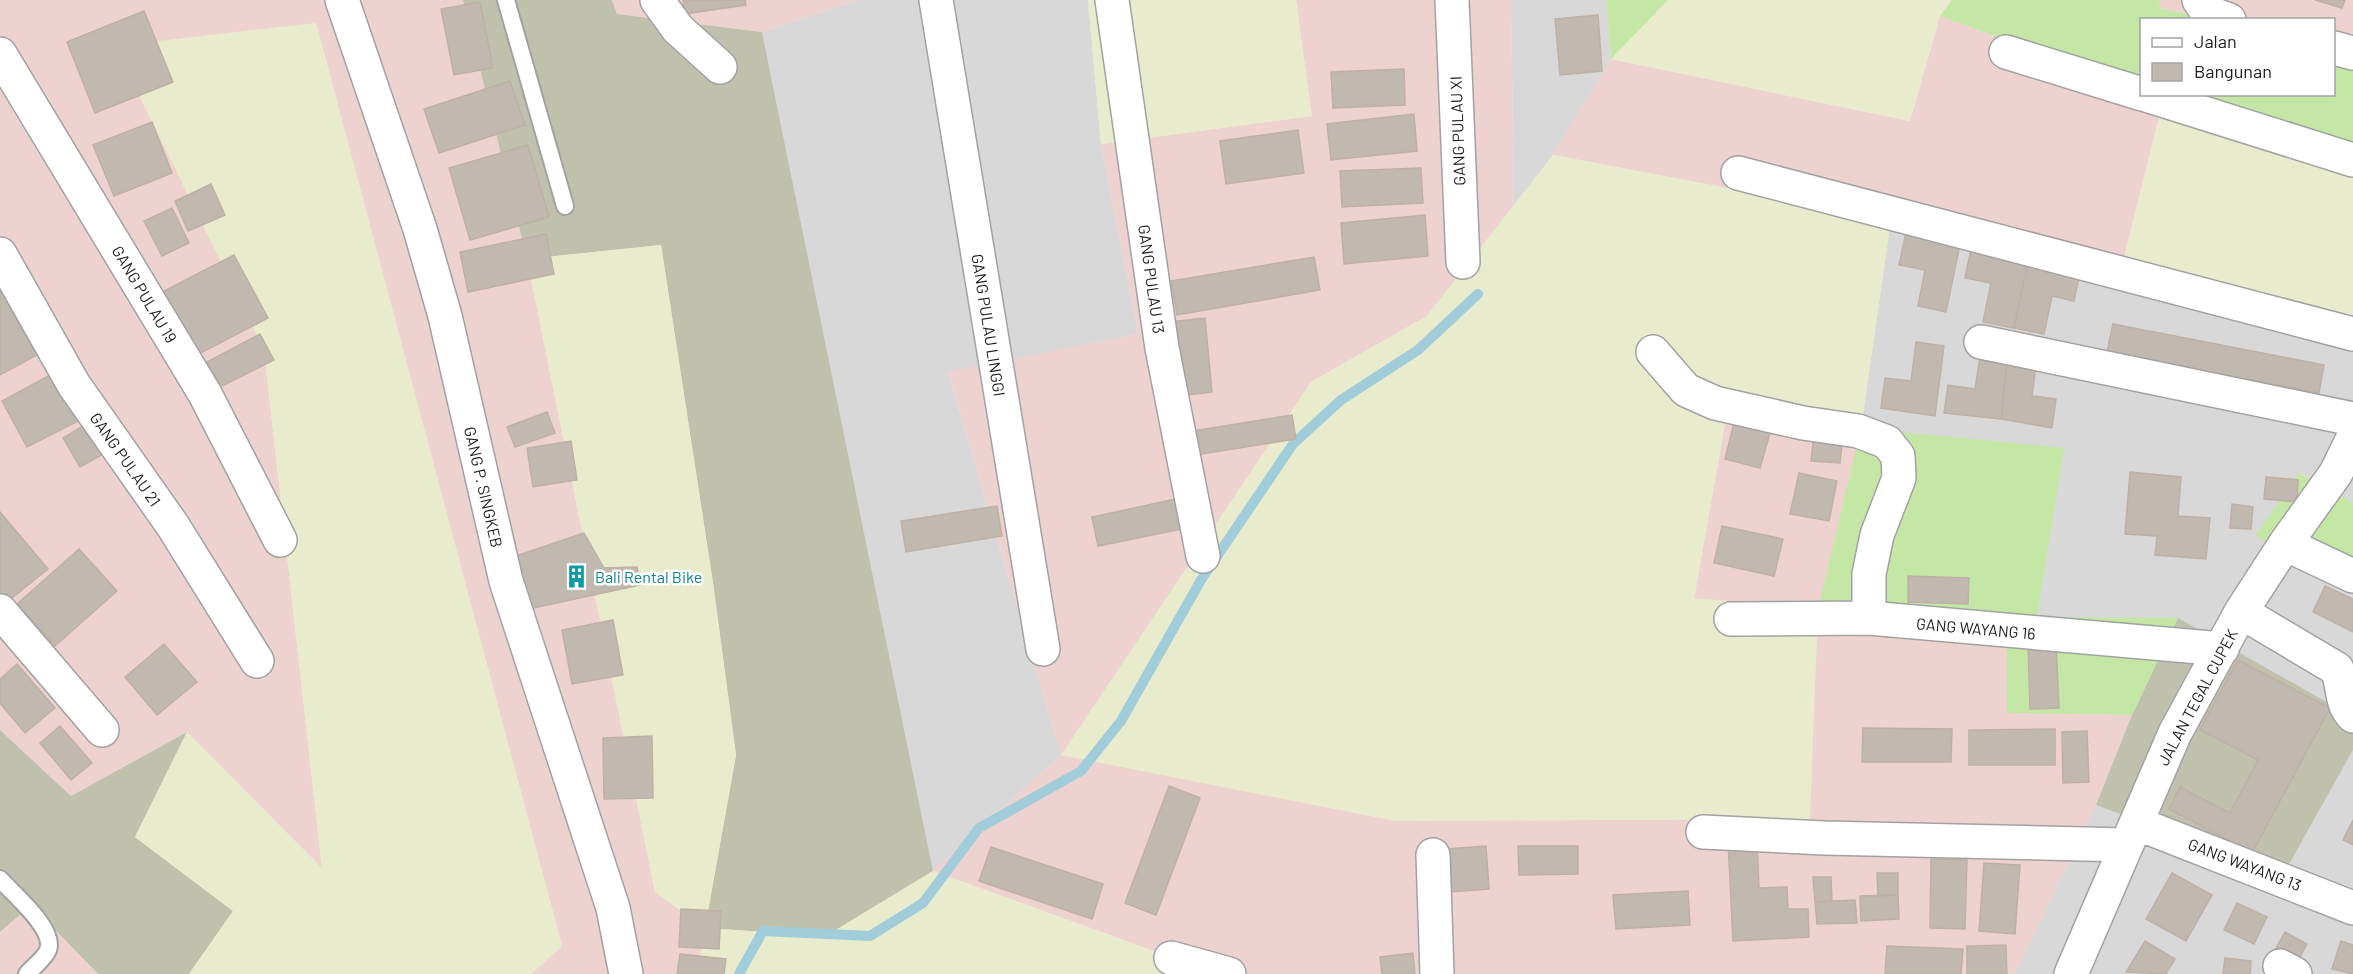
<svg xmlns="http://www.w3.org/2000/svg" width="2353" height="974" font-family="Barlow,sans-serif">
<rect width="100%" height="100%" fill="#ede9e1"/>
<path fill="#d9d8d8" d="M858,0H1088L1101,144L1138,334L948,373L1061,755L933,871L762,32Z
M1511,0H1606L1611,59L1553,155L1514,206Z
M1891,219L2124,258L2353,315V503L2299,473L2353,585V717L2037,617L1861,428Z
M2353,750V974H2015L2096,805L2283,875Z"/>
<path fill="#eed2d0" d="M0,0H463L527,259L655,892L705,928L697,974H531L562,946L316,23L264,350L322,869L187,732L71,796L0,730Z
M612,0H858L762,32L617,14Z
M1296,0H1511L1514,206L1427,316L1311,382L1694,599L1727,412L1861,428L2006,616L2007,713L2132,715L2096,805L2015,974H1217L933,871L1061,755L948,372L1138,334L1101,144L1311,116Z
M2161,0H2353V54L2334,50V20L2208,19L2159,8Z
M1940,16L2164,98L2124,258L1891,219L1553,155L1611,59L1910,121Z
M31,905L98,974H0V932Z"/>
<path fill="#c0c1ad" d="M463,0H612L617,14L762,32L933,871L826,936L705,928L736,755L713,583L661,245L527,259Z
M2178,618L2353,717V750L2283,875L2096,805L2132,715Z
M0,730L71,796L187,732L135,837L233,911L189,974H98L31,905L0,932Z"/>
<path fill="#e9eccc" d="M1088,0H1296L1312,116L1101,144Z
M1668,0H1952L1940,16L1910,121L1611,59Z
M316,23L562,946L531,974H189L233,911L135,837L187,732L322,868L264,350L115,46Z
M2164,98L2353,160V315L2124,258Z
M1553,155L1891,219L1861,428L1727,412L1694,598L1818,609L1810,819L1395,821L1061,755L1311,382L1427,316Z
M661,245L713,583L736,755L705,928L826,936L933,871L1217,974H697L705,928L655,892L527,259Z"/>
<path fill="#c4e7a6" d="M1606,0H1668L1611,59Z
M1952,0H2161L2159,8L2208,19L2142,20L2141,89L1940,16Z
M2334,50L2353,54V160L2155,95L2334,94Z
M1861,428L2064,448L2037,617L2178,618L2132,715L2007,713L2006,616L1818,609Z
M2299,473L2353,503V585L2255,536Z"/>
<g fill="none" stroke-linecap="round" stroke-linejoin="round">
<path stroke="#a1ccda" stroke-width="10" d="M739,974L763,931L870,936L923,903L979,828L1081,771L1121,721L1201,580L1293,444L1341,400L1418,350L1478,294"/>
</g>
<path fill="#c1b8b0" stroke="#beb0a4" stroke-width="1.5" d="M683,0H745L746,5L685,14Z
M2315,0H2345L2342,8Z
M480,2L493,68L454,75L441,9Z
M144,11L173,82L95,113L67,42Z
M1598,15L1602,71L1560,75L1555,19Z
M1404,69L1405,105L1333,108L1331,72Z
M510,81L525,125L439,153L424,109Z
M1414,114L1417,151L1331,160L1327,124Z
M152,122L172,173L114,196L93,145Z
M1298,130L1304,173L1226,184L1220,141Z
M528,145L549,217L470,240L449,168Z
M1421,168L1423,203L1342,207L1340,171Z
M211,184L225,215L188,231L175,201Z
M172,208L189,243L162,256L144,221Z
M1425,215L1428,256L1344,264L1341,223Z
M1906,232L1960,244L1946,312L1918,306L1925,270L1899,265Z
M546,234L554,274L468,292L460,252Z
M1971,249L2028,262L2014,328L1983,322L1991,283L1965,278Z
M234,255L268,318L193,357L160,293Z
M1314,257L1320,290L1177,315L1171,281Z
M2028,262L2080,272L2074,301L2052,296L2044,334L2014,328Z
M2,291L37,355L0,375V292Z
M1205,318L1212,392L1178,396L1170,322Z
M2113,324L2324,365L2319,393L2107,352Z
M260,334L274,360L220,387L207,362Z
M1916,342L1944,346L1935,416L1881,408L1885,378L1911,381Z
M1981,350L2008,354L2001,419L1944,413L1948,385L1975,389Z
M2008,354L2037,357L2032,396L2056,399L2052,428L2001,419Z
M52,374L78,421L27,447L2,401Z
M547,412L555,433L515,447L507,427Z
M1292,415L1296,439L1196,455L1192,431Z
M93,420L110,450L80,467L63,438Z
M1734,423L1770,433L1760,468L1725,459Z
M1814,432L1843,435L1840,463L1811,461Z
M571,441L577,480L533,487L527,448Z
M2130,472L2181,477L2178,516L2210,518L2206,559L2155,555L2157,536L2125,534Z
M1799,473L1837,481L1829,521L1790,514Z
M2266,477L2298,480L2297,502L2264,499Z
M1176,499L1182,529L1098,546L1092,517Z
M2232,504L2253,507L2251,529L2230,528Z
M997,506L1002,536L906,552L901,521Z
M0,512L48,569L7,602L0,593Z
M1722,526L1783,539L1774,576L1714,563Z
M584,533L604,568L637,567L640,585L524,610L510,558Z
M79,549L117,591L55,646L17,604Z
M1908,576L1969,578L1968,604L1908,602Z
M2325,586L2353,599V632L2313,612Z
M613,620L623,675L572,684L562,630Z
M2056,643L2059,708L2030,709L2028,644Z
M164,644L197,682L157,715L125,677Z
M2238,660L2330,708L2252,853L2169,809L2180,787L2230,813L2258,760L2200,730Z
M17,664L55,708L25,733L0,703V679Z
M60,726L92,763L71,780L40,743Z
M1863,728L1952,729L1951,762H1862Z
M2055,729V765H1969V730Z
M2087,731L2089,782L2063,783L2062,732Z
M652,736L653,798L604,799L603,738Z
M1169,786L1200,798L1156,915L1125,903Z
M2353,820V845L2343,840Z
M1757,840L1759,888L1787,887L1788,909H1808L1809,937L1733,941L1728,841Z
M1486,846L1489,889L1449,892L1446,849Z
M1518,846H1578V874L1519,875Z
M991,847L1103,884L1092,919L979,881Z
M1931,859L1967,860L1965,929L1930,928Z
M1984,863L2020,865L2015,934L1979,931Z
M1877,873H1898V895L1878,896Z
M2172,873L2212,895L2186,941L2146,919Z
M1813,877H1831L1832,901L1815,902Z
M1688,891L1690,925L1616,929L1613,895Z
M1898,895L1899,919L1861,921L1860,896Z
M1855,900L1857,923L1817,924L1815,902Z
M2237,903L2267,917L2254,944L2224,930Z
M681,909L721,911L719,949L679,947Z
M2285,932L2307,944L2293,969L2271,957Z
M2145,941L2175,959L2166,974L2126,972Z
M2341,941L2353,945V974L2332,969Z
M2006,945L2007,974H1967V946Z
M1887,946L1963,949L1961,974H1885Z
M1413,953L1415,974H1382L1380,957Z
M680,954L726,959L724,974H677Z
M2225,958L2251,961L2250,974H2223Z"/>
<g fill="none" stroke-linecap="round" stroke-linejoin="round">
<defs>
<path id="lane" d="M506,0L565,206
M0,879C13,894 56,929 48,950C45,958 33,967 27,974"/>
<path id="street" d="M342,0L420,229L445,316L506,581L613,908L626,974
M657,0L678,29L720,67
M936,0L1043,649
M1112,0L1162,348L1203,556
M1452,0L1463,262
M2199,0L2207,12L2229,20
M2334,48L2353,53
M2006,52L2142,94
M0,54L205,394L280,540
M2143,94L2353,160
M1738,173L2353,334
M0,254L74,385L173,526L257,661
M1981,342L2353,419
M1653,352L1686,390L1715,403L1803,423L1858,431L1887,442L1898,456L1899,478L1877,535L1869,574V618
M2285,544L2353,576
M0,611L102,730
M2241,612L2337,669C2344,686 2340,702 2353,716
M1731,619L1869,618L2222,649
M2136,823L2353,908
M1703,832L1825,838L2126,845
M1433,855L1437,974
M1171,958L1229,974
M2280,966L2295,974
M2071,974L2175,733L2241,612L2285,544L2336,473L2353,438"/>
</defs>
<use href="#lane" stroke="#a2a2a2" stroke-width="20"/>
<use href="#street" stroke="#a2a2a2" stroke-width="36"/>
<use href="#lane" stroke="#fff" stroke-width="16"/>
<use href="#street" stroke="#fff" stroke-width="33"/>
</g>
<defs>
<symbol id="building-bare" viewBox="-9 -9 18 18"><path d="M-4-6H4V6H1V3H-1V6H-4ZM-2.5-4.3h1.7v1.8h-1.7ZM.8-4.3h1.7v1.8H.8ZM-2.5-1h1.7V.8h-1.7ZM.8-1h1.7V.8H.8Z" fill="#0f9aa8" stroke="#fff" stroke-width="2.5" paint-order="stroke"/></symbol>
</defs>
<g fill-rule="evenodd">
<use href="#building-bare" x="560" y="560" width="33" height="33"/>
</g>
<g text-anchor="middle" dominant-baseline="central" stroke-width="5" stroke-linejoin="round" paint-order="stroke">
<g font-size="16" fill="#1b1b1b" stroke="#fff">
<text transform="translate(1457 131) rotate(-92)">GANG PULAU XI</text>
<text transform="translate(1152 279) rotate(82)">GANG PULAU 13</text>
<text transform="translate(145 294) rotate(59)">GANG PULAU 19</text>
<text transform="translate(989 325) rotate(81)">GANG PULAU LINGGI</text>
<text transform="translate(126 459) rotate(55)">GANG PULAU 21</text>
<text transform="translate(484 487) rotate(77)">GANG P. SINGKEB</text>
<text transform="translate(1976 628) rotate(5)">GANG WAYANG 16</text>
<text transform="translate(2197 697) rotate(-62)">JALAN TEGAL CUPEK</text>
<text transform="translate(2245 864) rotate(21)">GANG WAYANG 13</text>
</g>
<g font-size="16" fill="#0d838f" stroke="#fff" text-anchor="start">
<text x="595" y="576">Bali Rental Bike</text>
</g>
</g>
<rect x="2140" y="18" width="195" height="78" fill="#ffffff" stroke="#a4a4a4" stroke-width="1.5"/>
<rect x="2152" y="38" width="30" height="9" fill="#ffffff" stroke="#a4a4a4" stroke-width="1.5"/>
<text x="2194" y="48" font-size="18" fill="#1b1b1b">Jalan</text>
<rect x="2152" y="63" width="30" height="18" fill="#c1b8b0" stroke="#a4a4a4" stroke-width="1.5"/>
<text x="2194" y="78" font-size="18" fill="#1b1b1b">Bangunan</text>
</svg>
